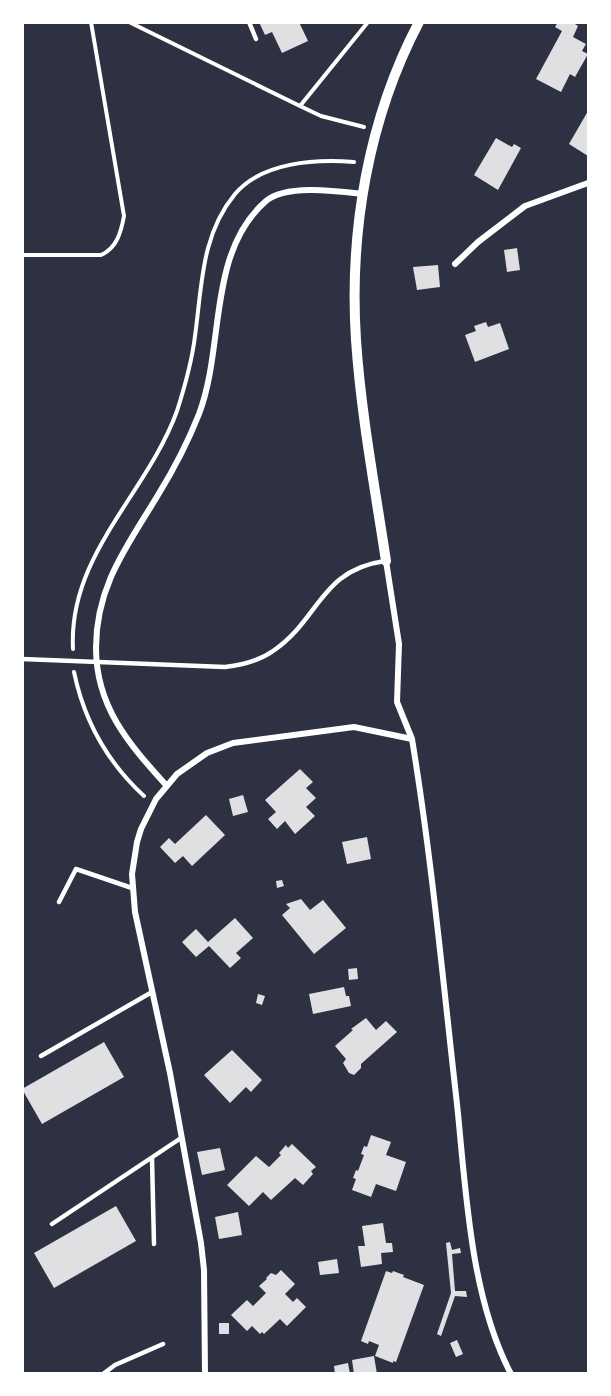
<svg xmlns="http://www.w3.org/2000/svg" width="611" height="1396" font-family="'Playfair Display',serif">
<rect width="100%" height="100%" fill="#2d3142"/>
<path fill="#e0e0e3" d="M259,22H299L308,41L282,53L272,32L265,35Z
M558,22H572L578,26L573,37L586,44L582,51L588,54L575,77L570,74L561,92L536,79L562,31L555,27Z
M588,111V156L569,144Z
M496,138L512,147L514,144L521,148L498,190L474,175Z
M517,248L520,270L507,272L504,250Z
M438,265L440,287L417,290L413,267Z
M486,322L488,327L500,323L509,349L475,362L465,335L476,331L474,326Z
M300,769L313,782L306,788L316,798L306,807L315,816L295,834L285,821L277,829L268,819L276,812L265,800Z
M243,795L248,812L233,816L229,799Z
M206,815L225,835L192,866L183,856L175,863L160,847L169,838L175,844Z
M367,837L371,859L347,864L342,842Z
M282,880L284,886L277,888L276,881Z
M301,899L310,910L323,900L346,928L314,954L282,915L290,908L286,904Z
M235,918L253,938L236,953L241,958L230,968L209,946L196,957L182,942L196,929L208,942Z
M357,968L358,979L349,980L348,969Z
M344,987L346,996H349L351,1006L313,1014L309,994Z
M258,994L265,996L262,1005L256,1003Z
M366,1018L376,1030L386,1021L397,1032L361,1064V1068L354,1075L349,1073L343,1063L346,1059L335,1046L353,1030L351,1029Z
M104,1042L124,1077L42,1124L22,1089Z
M232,1050L262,1080L251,1092L246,1087L230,1103L204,1075Z
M371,1135L391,1142L386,1155L406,1162L396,1191L376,1184L371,1197L352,1190L356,1179L353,1178L356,1170L358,1171L364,1155L361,1154L364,1146L367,1147Z
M292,1144L316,1167L311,1171L313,1174L303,1185L295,1178L271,1200L263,1192L249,1206L227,1185L256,1156L269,1167L281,1155L279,1153L286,1145L288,1148Z
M220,1148L225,1170L202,1175L197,1152Z
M116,1206L136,1241L54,1288L34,1253Z
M238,1212L242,1235L219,1239L215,1217Z
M383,1223L386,1243H392L393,1252L381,1253L382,1264L361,1267L358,1246H365L362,1226Z
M450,1242L452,1250L460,1248L461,1253L452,1254L455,1291H466L467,1297L455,1296L441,1336L437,1334L451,1293L446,1243Z
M337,1259L339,1273L320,1275L318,1262Z
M281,1270L295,1284L285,1294L293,1302L297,1298L306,1307L287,1326L280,1319L264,1334L262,1332L260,1334L252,1326L247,1331L231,1315L247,1300L253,1306L266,1293L259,1286L267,1279L266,1278L271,1273L276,1275Z
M386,1271L392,1273L393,1271L404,1275L403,1277L424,1285L396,1362L393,1361V1363L375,1356L379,1345L369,1341L368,1344L361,1341Z
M219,1323H229V1334H219Z
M457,1340L463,1354L456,1357L450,1343Z
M374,1356L377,1374H354L352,1360Z
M348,1363L350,1374H335L334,1366Z"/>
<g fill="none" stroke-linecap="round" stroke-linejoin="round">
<path stroke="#fff" stroke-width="4" d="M129,22L300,106L321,116L364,127
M300,106L368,22
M22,255H101C117,248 121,232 124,216L91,22
M73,649C68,555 147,494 177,411C185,386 192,361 195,336C202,286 201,235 235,194C262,162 315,159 354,162
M74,672C84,720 107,762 144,796"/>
<path stroke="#fff" stroke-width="4.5" d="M249,22L256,39
M22,659L225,667C242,665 259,661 273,651C320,619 320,570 385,561
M59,902L76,869L132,888
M41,1056L152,992
M152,1158L154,1244
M52,1224L181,1138
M103,1374L115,1365L163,1344"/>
<path stroke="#fff" stroke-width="6" d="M455,264L478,242L525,206L588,183
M412,739C432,860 443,982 457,1104C466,1190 470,1296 511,1374
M166,785C129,744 96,707 96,648C96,585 128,545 158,495C174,469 188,442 199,414C225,346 207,252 266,201C286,184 337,191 363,194
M205,1374L204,1270L201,1243L170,1073L135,912L132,874L137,842L141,829L156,799L177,774L207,753L233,743L354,727L412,739L397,702L399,644L386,561"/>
<path stroke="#fff" stroke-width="10" d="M386,561C375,488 361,414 356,340C349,232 368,119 419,22"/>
</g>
<rect width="611" height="1396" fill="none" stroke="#ffffff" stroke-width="48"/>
</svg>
